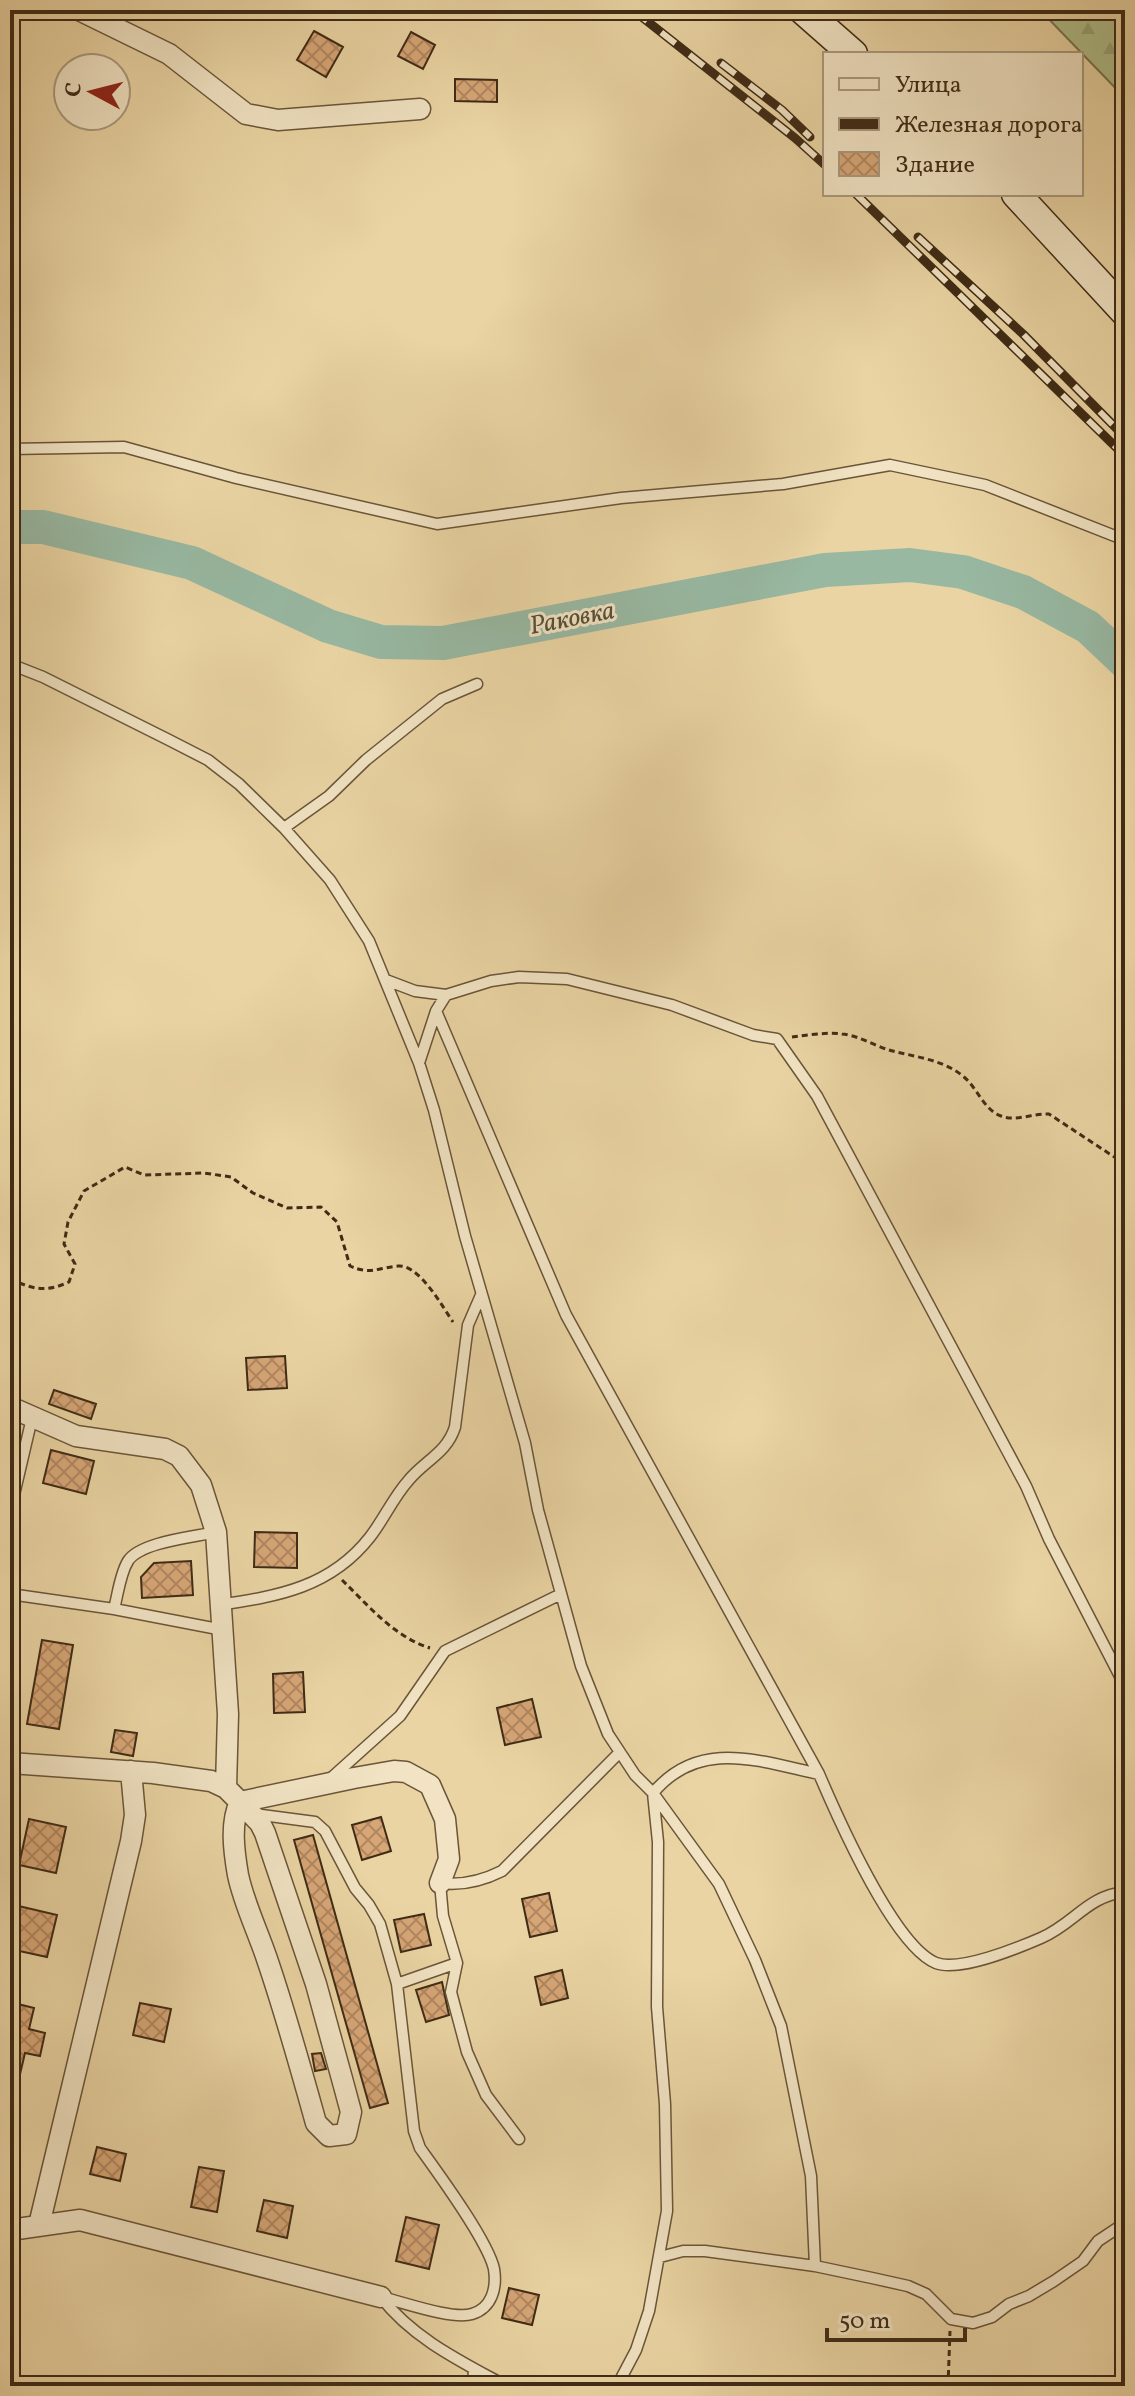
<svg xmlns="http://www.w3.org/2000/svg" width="1135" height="2396" font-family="Vollkorn,serif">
<defs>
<pattern id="forest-firs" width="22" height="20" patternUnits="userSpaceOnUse" patternTransform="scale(2)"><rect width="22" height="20" fill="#b0be8a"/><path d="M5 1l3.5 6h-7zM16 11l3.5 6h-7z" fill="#98a376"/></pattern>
<pattern id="building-cross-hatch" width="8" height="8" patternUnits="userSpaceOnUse" patternTransform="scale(2)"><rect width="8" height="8" fill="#d7a676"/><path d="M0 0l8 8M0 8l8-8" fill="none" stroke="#b08760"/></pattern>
</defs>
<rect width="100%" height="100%" fill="#ead4a3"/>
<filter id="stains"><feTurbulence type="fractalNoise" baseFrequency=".0025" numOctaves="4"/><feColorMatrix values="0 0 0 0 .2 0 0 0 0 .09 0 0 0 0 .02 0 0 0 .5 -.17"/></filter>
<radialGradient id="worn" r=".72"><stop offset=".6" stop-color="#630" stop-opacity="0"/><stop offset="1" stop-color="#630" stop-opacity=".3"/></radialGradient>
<path fill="url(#forest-firs)" stroke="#787450" stroke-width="2" d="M1040,10H1125V98Z"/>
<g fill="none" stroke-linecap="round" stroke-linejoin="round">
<path stroke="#98b8a2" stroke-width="34" d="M10,527H43L192,563L328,626L381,642L443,643L825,570L910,565L963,572L1023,592L1088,627L1125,662"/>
</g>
<path fill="url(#building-cross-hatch)" stroke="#3f2b16" stroke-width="2" d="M314,31L343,47L326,77L297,60Z
M411,32L435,45L423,69L398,56Z
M455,79L497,80V102L455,101Z
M285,1356L287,1388L248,1390L246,1358Z
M54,1390L96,1404L91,1419L49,1404Z
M51,1450L94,1461L86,1494L43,1483Z
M255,1532L297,1533V1568L254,1567Z
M191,1561L193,1595L142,1598L141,1577L154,1563Z
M42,1640L73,1645L59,1729L27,1724Z
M303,1672L305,1712L274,1713L273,1674Z
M532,1699L541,1737L505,1745L497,1708Z
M115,1730L137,1733L133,1756L111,1752Z
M381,1817L391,1851L362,1860L352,1825Z
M29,1819L66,1827L56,1873L19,1865Z
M313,1835L388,2103L370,2108L294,1840Z
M549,1893L557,1931L530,1937L522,1899Z
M10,1904L57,1915L47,1957L10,1949Z
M424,1914L431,1945L401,1952L394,1920Z
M562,1970L568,1998L541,2005L535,1977Z
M442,1982L449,2015L426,2022L416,1990Z
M10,2002L34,2008L29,2029L45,2033L40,2056L25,2053L16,2091L10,2090Z
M140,2003L171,2009L164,2042L133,2035Z
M321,2053L326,2069L315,2071L312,2054Z
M97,2147L126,2154L120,2181L90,2174Z
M199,2167L224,2171L217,2212L191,2207Z
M264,2200L293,2206L287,2238L257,2231Z
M406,2217L439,2225L429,2269L396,2261Z
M509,2288L539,2295L532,2325L502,2318Z"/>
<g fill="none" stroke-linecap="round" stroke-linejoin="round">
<defs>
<path id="service" d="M10,449L124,447L236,478L437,524L621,498L783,484L890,465L985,485L1125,540
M10,664L43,677L169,740L208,760L239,784L284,828L330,880L369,941L419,1063L434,1110L465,1236L525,1443L538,1510L581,1666L608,1734L635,1775L653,1793L719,1884L755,1960L781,2026L811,2176L815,2266
M284,828L329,796L366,760L442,699L477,684
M386,980L415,991L446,995L491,981L519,977L567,979L672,1005L753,1035L777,1039L817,1096L1026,1486L1049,1539L1125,1686
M436,1011L566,1315L819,1774C837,1816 894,1946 936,1963C959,1972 1018,1948 1041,1938C1074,1924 1087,1896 1125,1892
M419,1063L436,1011L446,995
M10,1512L32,1418
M10,1594L114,1609L223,1630
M219,1605C279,1596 331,1587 370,1537C384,1519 393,1498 408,1481C424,1461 447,1453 455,1427L468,1325L481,1295
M114,1609C118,1594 120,1574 128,1561C140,1542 194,1537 216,1532
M330,1779L400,1716L445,1651L561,1594
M254,1814L315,1822L325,1831L355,1888L369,1905L380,1924L397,1984L414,2131L420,2148C438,2173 488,2241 494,2269C497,2288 492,2308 472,2314C452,2320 403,2302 381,2297
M397,1984L457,1963
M519,2139L486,2095L467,2052L451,1992L457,1963L443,1916L440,1883C463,1886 482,1881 502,1871L620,1752
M660,2257L683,2251H705L815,2266L872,2278L908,2286L926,2294L951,2319L973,2323L992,2317L1009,2304L1029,2296L1054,2281L1083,2261L1098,2241L1125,2223
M381,2297C412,2338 462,2362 506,2386
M473,2386L474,2369
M617,2386L636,2350L649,2311L667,2211L665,2104L657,2007L658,1842L653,1793C699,1738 758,1761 819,1774"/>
<path id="minor" d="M79,10L169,54L246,114L278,120L420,109
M10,1407L76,1436L165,1449L179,1456L201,1485L216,1532L228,1714L226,1788
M10,1763L153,1773L211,1781L226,1788L240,1802L260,1823L265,1833L316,1984L344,2086L351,2112L346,2134L329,2136L316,2123C301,2069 286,2015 268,1962C259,1934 244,1904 238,1875C234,1852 230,1823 240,1802L354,1778L394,1771L406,1772L430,1785L445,1819L449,1859L440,1883
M39,2225L131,1841L135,1815L131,1771
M10,2230L80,2220L381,2297"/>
<path id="secondary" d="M803,10L853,54
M1016,194L1125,312"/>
</defs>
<use href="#service" stroke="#6a5539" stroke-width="13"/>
<use href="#minor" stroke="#6a5539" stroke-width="23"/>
<use href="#secondary" stroke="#3f2b16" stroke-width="31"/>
<path stroke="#3f2b16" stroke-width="3" stroke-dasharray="6 4" stroke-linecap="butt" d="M792,1037C808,1035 826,1032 842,1034C857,1035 873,1045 889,1050C914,1057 943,1059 964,1077C978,1089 984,1110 1001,1116C1016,1122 1033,1113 1049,1114L1125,1164
M10,1279C33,1289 45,1293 69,1282L75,1264L64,1244L68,1222L84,1191L125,1167L144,1175L204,1173L231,1177L253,1193L287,1208L321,1207L337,1222L350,1266C370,1275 377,1268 398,1266C419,1264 442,1306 453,1322
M342,1580C368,1605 394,1637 430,1648
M948,2386L950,2331"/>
<use href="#service" stroke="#f1e3c3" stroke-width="10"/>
<use href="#minor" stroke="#f1e3c3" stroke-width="20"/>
<use href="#secondary" stroke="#f1e3c3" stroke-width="28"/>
<defs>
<path id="rail" d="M633,10L795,138L825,165
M721,63L782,110L810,137
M856,194L1125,456
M918,237L1023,334L1125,437"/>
</defs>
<use href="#rail" stroke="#3f2b16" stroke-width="9"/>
<use href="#rail" stroke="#f1e3c3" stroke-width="6" stroke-dasharray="18" stroke-linecap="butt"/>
</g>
<g text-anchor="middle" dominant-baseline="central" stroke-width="6" stroke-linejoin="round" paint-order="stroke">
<g font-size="26" font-style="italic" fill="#554e39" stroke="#f1e3c3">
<text transform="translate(572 619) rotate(-11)">Раковка</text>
</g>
</g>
<rect width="1135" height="2396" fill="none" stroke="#ead4a3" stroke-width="40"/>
<rect x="12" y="12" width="1111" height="2372" fill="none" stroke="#3f2b16" stroke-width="4"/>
<rect x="20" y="20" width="1095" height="2356" fill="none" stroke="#3f2b16" stroke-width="2"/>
<rect x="823" y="52" width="260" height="144" fill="#f1e3c3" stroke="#aa997e" stroke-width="2"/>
<rect x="839" y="78" width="40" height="12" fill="#f1e3c3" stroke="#aa997e" stroke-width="2"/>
<text x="895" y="92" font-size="24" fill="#3f2b16">Улица</text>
<rect x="839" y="118" width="40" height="12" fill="#3f2b16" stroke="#aa997e" stroke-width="2"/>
<text x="895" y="132" font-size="24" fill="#3f2b16">Железная дорога</text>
<rect x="839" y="152" width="40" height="24" fill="url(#building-cross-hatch)" stroke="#aa997e" stroke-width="2"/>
<text x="895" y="172" font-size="24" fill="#3f2b16">Здание</text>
<g transform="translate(92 92) rotate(277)"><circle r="38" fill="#f1e3c3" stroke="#aa997e" stroke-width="2"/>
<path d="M0-6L14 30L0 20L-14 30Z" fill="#8f2418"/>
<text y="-12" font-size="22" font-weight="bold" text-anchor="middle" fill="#3f2b16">С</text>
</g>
<path d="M827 2328v12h138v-12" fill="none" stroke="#3f2b16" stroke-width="4"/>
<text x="839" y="2328" font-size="24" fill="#3f2b16" stroke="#f1e3c3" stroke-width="6" paint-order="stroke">50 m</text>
<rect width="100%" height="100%" filter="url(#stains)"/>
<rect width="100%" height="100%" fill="url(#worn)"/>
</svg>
